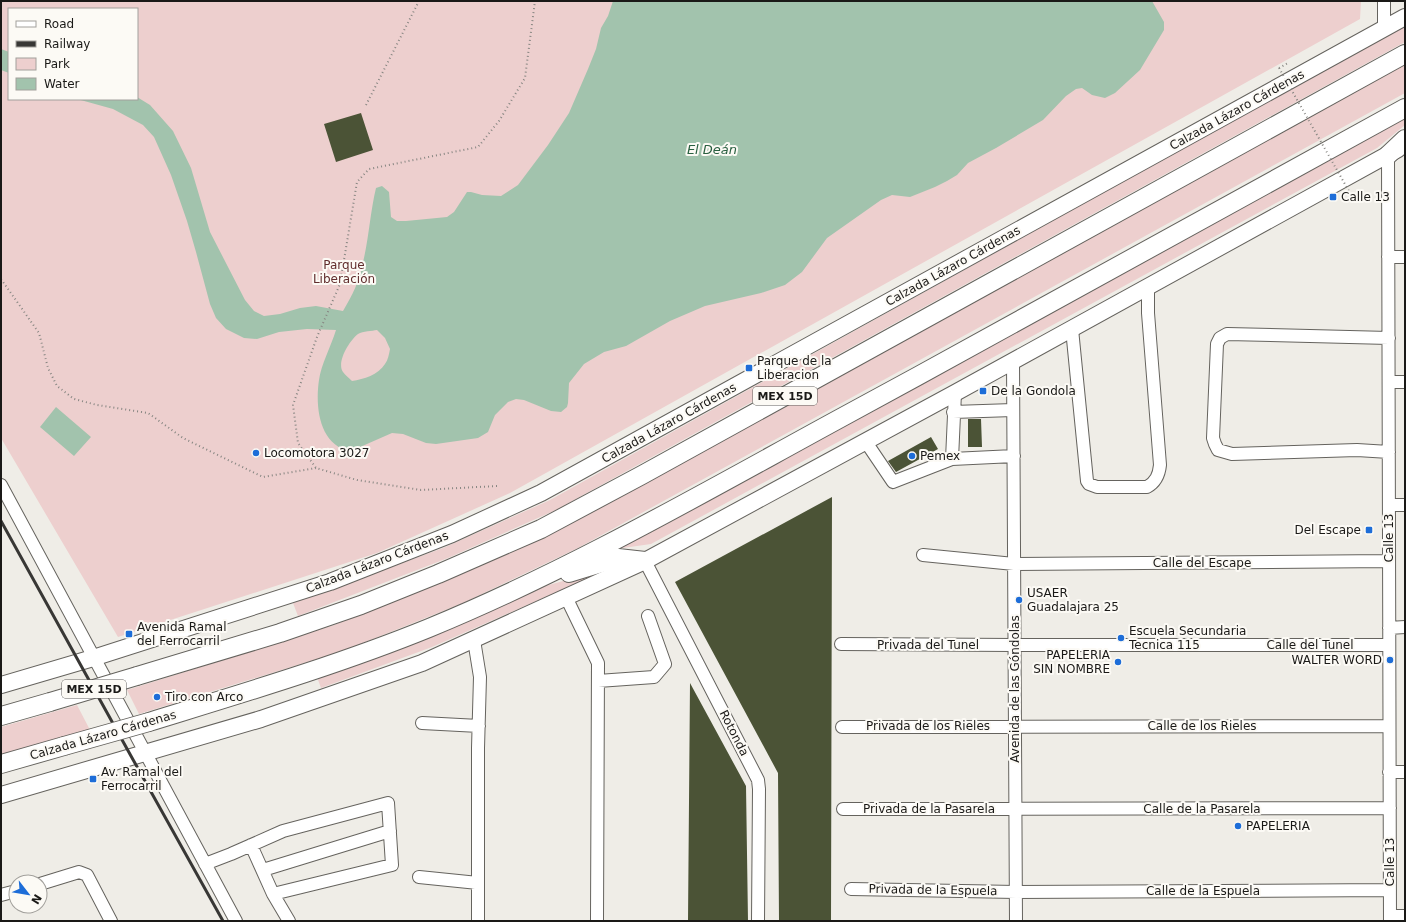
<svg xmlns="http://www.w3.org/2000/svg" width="1406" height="922" font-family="'DejaVu Sans',sans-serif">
<rect width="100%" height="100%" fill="#efede7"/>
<path fill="#edcfce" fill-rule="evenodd" d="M1,1H1361L1360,19L510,493L377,553L118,637L1,438ZM9,9H137V99H9Z
M1405,25V42L556,510L448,558L298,616L293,603L443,548L550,500Z
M1405,62V93L578,548L463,603L343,651L139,714L127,690L334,625L451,577Z
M1405,114V125L1377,148L651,544L609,550Z
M611,568L432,647L321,688L317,677L523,592Z
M77,705L90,730L1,755V727Z"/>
<path fill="#a2c3ad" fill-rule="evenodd" d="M613,1H1152L1164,22V30L1140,70L1115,93L1105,98L1092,95L1082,88L1076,89L1066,96L1043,120L996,148L968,163L957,175L947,181L935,187L910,197L892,195L881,200L827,238L802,272L785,285L761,293L705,306L670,321L626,346L604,352L584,364L569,383L568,403L567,407L561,412L551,411L524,400L516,399L508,402L495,415L488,432L478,438L436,444L426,443L403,434L392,433L351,451C319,446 315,406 319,380C321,365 331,346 336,330L307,329L279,332L257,339L244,338L226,329L216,318L210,304L196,252L187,221L171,175L154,137L143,125L113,109L77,99H137V97L150,105L173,131L191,168L210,232L245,300L254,311L264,316L280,314L300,308L316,306L343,311C352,296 360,280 363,262C369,238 370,213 376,188L382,186L389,192L391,217L397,221H406L447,217L454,212L467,192H471L482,195L501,196L518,185L548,145L569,113L588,69L596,49L601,28L608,16ZM377,330L385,338L390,349C389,354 388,360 385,364C378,375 364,379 352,381C349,378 345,375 343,372C336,362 350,340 358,334C363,331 372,331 377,330Z
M1,49L9,52V73L1,70Z
M56,407L91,437L74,456L40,427Z"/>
<path fill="#4b5336" d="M361,113L373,150L336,162L324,124Z
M968,419H981L982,447H968Z
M931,437L938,449L896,472L888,461Z
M832,497L831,921H779L778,773L675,582Z
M690,683L746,786L748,921H688Z"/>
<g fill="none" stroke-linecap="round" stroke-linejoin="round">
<defs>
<path id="minor" d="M1384,1V29
M1388,155L1390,921
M1388,257H1405
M1072,329L1087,481L1089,484L1097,487H1147C1156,482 1159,475 1160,465L1148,313V286
M1389,338L1227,334L1220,338L1217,344L1213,438L1215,444L1218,450L1232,454L1357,450L1389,452
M1013,361L1016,921
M1389,382H1405
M955,393L952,459L1014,456
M953,412L1013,410
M866,442L893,482L952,459
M1,485L236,921
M1389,505H1405
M923,555L1014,564L1389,561
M645,561L758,780L759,789L758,921
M566,597L598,663L597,921
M1389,628L1405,627
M474,640L480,677L478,748V921
M841,644L1015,645H1389
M598,681L654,677L665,664L648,616
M422,723L479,726
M842,727L1389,726
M1389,772H1405
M843,809L1390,808
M205,864L231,854L283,831L388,803L392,865L273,894L251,845
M263,870L390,831
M419,877L478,883
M40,884L79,872L87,875L111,921
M851,889L1016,892L1390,890
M273,894L289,921
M1,895L16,891
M1390,916H1405"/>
<path id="major" d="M1,685L93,658L330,582L452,534L541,493L1405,17
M1,795L261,719L422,663L645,561L955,393L1398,149"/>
<path id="highway" d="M1388,155L1405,139
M569,573L618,558L645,561
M137,676L280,633L361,605L438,574L541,529L642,475L1405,54
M1,716L50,702
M149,722C243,693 338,665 429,628C570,570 703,493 837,420C1027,317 1216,212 1405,108
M1,764L64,746"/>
</defs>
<use href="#minor" stroke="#65635e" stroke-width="14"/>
<use href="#major" stroke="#65635e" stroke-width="18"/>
<use href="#highway" stroke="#65635e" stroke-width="20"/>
<path stroke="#878682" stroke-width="2" stroke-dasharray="1 3" stroke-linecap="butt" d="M1279,68L1288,63
M366,105L419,1
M1,279L39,333L48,368L57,386L74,399L97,405L148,413L183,438L263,477L316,468
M497,486L421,490L357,480L316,468L298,443L293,405L317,337L340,284L357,182L369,169L478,147L499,121L525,78L535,1"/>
<use href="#minor" stroke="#fff" stroke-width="12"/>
<use href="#major" stroke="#fff" stroke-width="16"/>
<use href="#highway" stroke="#fff" stroke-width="18"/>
<path stroke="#383735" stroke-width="3" d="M1,521L131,756L223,921"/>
<defs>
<path id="highway-bridge" d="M50,702L137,676
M64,746L149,722"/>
</defs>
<use href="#highway-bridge" stroke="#65635e" stroke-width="20" stroke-linecap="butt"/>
<path stroke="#878682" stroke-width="2" stroke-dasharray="1 3" stroke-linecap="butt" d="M1279,68L1350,193"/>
<use href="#highway-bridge" stroke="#fff" stroke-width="18"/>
</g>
<g fill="#1d6dd8" stroke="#fcfaf5" stroke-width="1.5">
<rect x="1329" y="193" width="8" height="8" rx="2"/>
<rect x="745" y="364" width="8" height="8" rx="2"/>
<rect x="979" y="387" width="8" height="8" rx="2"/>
<circle cx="256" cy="453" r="4"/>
<circle cx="912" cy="456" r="4"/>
<rect x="1365" y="526" width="8" height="8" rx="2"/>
<circle cx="1019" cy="600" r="4"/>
<rect x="125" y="630" width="8" height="8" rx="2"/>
<circle cx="1121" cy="638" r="4"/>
<circle cx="1390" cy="660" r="4"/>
<circle cx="1118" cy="662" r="4"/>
<circle cx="157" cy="697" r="4"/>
<rect x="89" y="775" width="8" height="8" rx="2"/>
<circle cx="1238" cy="826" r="4"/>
</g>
<g text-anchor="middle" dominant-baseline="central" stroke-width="4" stroke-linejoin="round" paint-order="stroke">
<g fill="#fcfaf5" stroke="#5e5c5a" stroke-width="1">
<rect x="753" y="387" width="64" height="18" rx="3"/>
<rect x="62" y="680" width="64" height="18" rx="3"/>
</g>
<g font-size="11" font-weight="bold" fill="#1a1917">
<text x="785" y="396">MEX 15D</text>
<text x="94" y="689">MEX 15D</text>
</g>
<g font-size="12" fill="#1a1917" stroke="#fcfaf5">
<text transform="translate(1237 110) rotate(-29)">Calzada Lázaro Cárdenas</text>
<text transform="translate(953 266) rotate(-29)">Calzada Lázaro Cárdenas</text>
<text transform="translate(669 423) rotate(-29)">Calzada Lázaro Cárdenas</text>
<text transform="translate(1389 538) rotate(-90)">Calle 13</text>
<text transform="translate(377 562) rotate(-21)">Calzada Lázaro Cárdenas</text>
<text x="1202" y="563">Calle del Escape</text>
<text x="928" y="645">Privada del Tunel</text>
<text x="1310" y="645">Calle del Tunel</text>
<text transform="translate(1015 689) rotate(-90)">Avenida de las Góndolas</text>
<text x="928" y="726">Privada de los Rieles</text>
<text x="1202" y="726">Calle de los Rieles</text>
<text transform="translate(734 733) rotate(63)">Rotonda</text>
<text transform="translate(103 735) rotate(-16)">Calzada Lázaro Cárdenas</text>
<text x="929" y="809">Privada de la Pasarela</text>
<text x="1202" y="809">Calle de la Pasarela</text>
<text transform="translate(1390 862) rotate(-90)">Calle 13</text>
<text transform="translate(933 890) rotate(1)">Privada de la Espuela</text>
<text x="1203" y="891">Calle de la Espuela</text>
</g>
<g font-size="12" fill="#1a1917" stroke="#fcfaf5" text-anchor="start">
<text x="1341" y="197">Calle 13</text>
<text x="757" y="361">Parque de la<tspan x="757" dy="14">Liberacion</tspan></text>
<text x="991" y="391">De la Gondola</text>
<text x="264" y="453">Locomotora 3027</text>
<text x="920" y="456">Pemex</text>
<text x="1361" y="530" text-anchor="end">Del Escape</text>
<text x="1027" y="593">USAER<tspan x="1027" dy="14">Guadalajara 25</tspan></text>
<text x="137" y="627">Avenida Ramal<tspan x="137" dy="14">del Ferrocarril</tspan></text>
<text x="1129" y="631">Escuela Secundaria<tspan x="1129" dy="14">Tecnica 115</tspan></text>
<text x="1110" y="655" text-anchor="end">PAPELERIA<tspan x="1110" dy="14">SIN NOMBRE</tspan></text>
<text x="1382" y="660" text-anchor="end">WALTER WORD</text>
<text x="165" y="697">Tiro con Arco</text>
<text x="101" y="772">Av. Ramal del<tspan x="101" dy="14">Ferrocarril</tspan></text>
<text x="1246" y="826">PAPELERIA</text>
</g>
<g font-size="12" fill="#612d2d" stroke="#fcfaf5">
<text x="344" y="265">Parque<tspan x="344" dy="14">Liberación</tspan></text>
</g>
<g font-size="13" font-style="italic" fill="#2a6041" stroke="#fcfaf5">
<text x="712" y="149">El Deán</text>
</g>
</g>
<rect width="1406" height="922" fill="none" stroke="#1a1917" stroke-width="4"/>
<rect x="8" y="8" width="130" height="92" fill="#fcfaf5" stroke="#a2a09c"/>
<rect x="16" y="21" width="20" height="6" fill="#ffffff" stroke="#a2a09c"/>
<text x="44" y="28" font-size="12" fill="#1a1917">Road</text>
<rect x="16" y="41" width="20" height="6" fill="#383735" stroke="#a2a09c"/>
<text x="44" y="48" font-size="12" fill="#1a1917">Railway</text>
<rect x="16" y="58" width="20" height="12" fill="#edcfce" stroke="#a2a09c"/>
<text x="44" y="68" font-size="12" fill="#1a1917">Park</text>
<rect x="16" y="78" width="20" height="12" fill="#a2c3ad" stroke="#a2a09c"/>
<text x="44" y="88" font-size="12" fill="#1a1917">Water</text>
<g transform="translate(28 894) rotate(121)"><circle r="19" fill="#fcfaf5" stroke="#a2a09c"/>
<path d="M0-3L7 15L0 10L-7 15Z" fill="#1d6dd8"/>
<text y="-6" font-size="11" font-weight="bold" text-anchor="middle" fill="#1a1917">N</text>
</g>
</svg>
